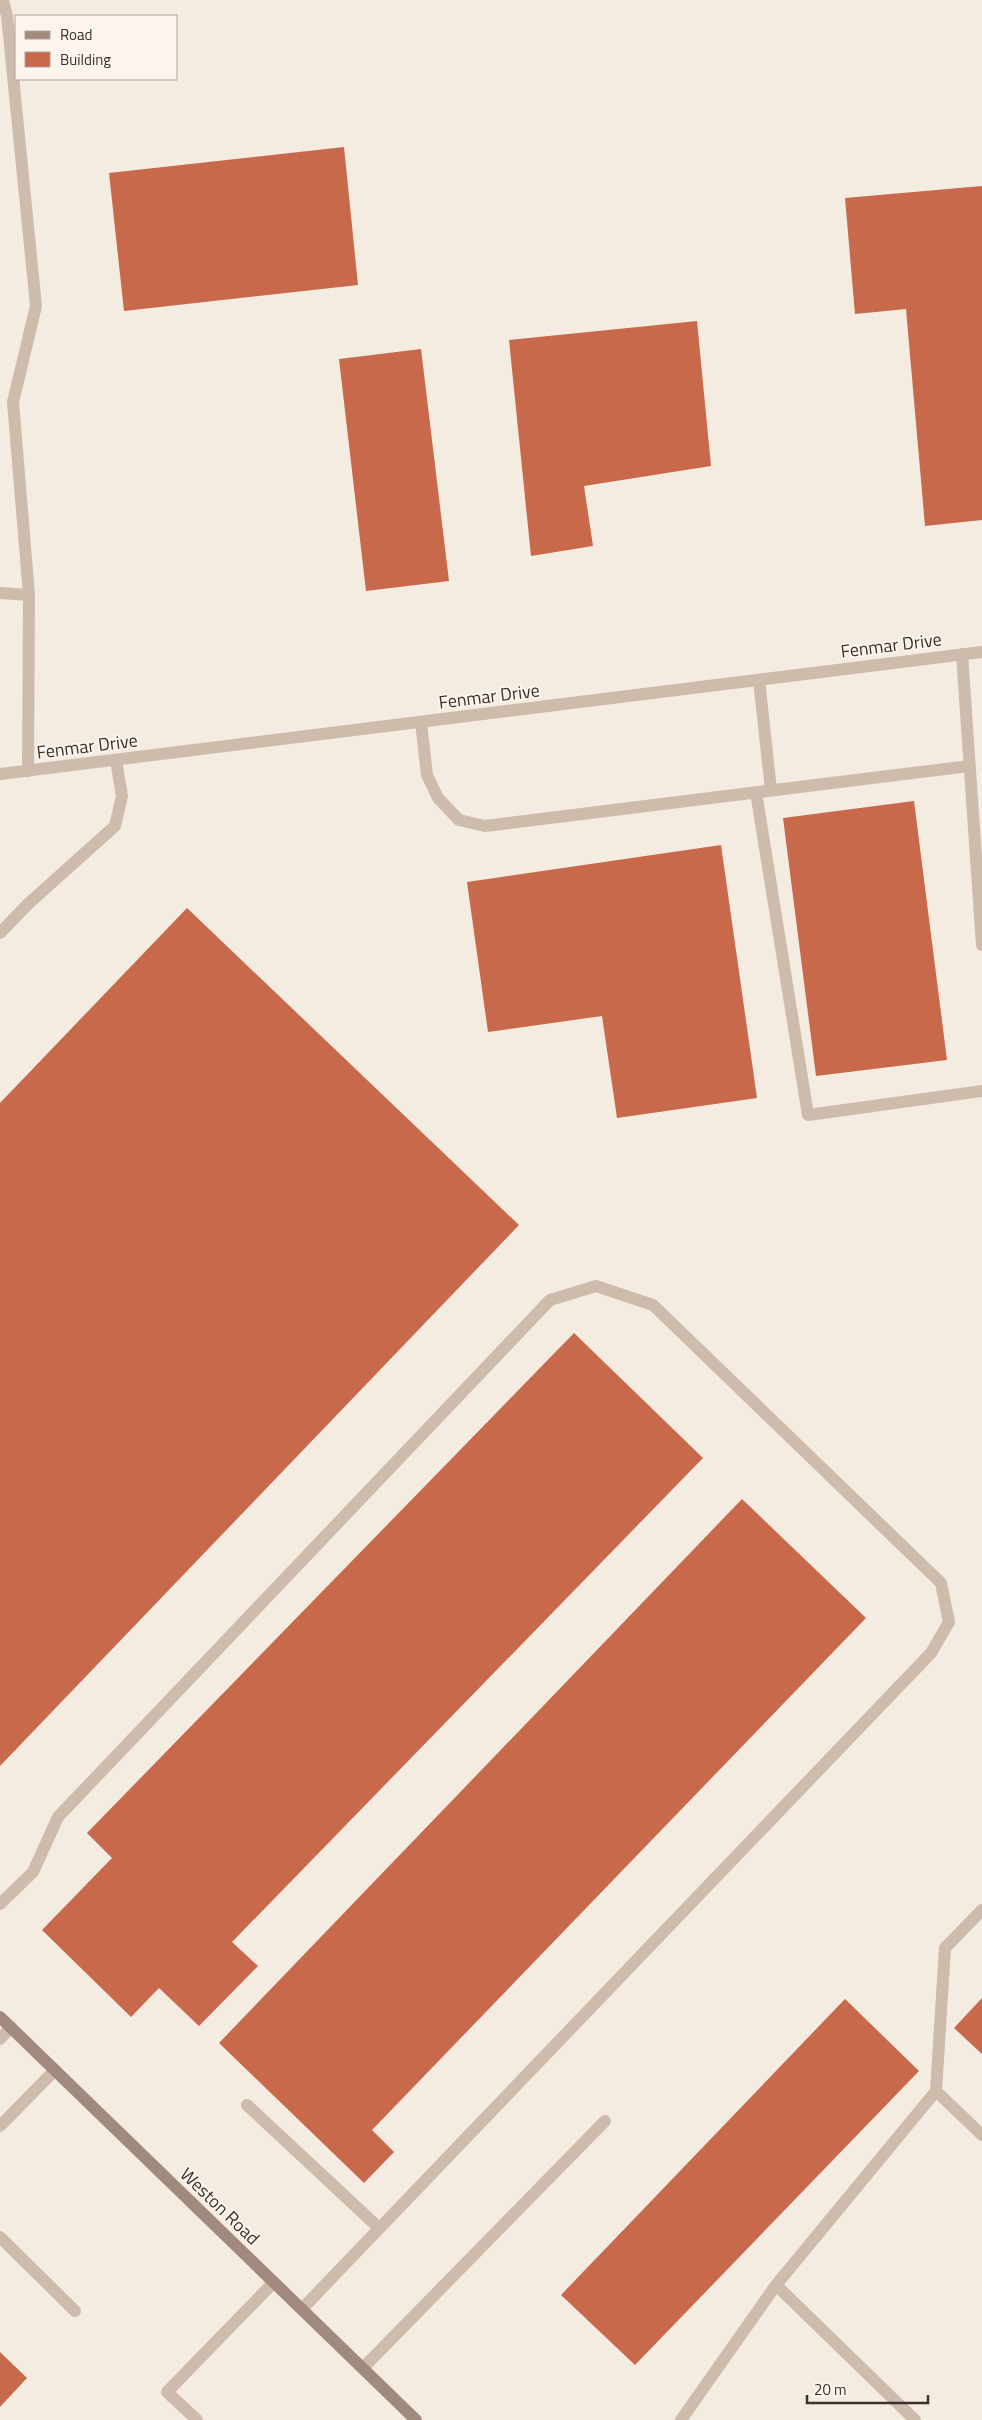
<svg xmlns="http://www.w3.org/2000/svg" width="982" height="2420" font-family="'Titillium Web',sans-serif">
<rect width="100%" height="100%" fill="#f4ebe1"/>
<path fill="#c8694b" d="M344,147L358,285L124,311L109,173Z
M982,186V520L925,526L906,309L855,314L845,198Z
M697,321L711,466L584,486L593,546L531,556L509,340Z
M421,349L449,581L366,591L339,359Z
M914,801L947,1060L816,1076L783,818Z
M721,845L757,1098L617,1118L602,1016L488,1032L467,882Z
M187,908L519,1225L0,1766V1103Z
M574,1333L703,1458L232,1942L258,1966L199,2026L159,1988L131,2017L42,1930L112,1858L87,1833Z
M742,1499L866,1618L372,2130L394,2152L364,2183L219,2043Z
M982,1998V2054L954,2028Z
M845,1999L919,2071L635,2365L561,2295Z
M0,2352L27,2378L0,2407Z"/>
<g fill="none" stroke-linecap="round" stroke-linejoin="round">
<path stroke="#cdbbac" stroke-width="12" d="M3,0L7,16L36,306L13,402L29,595L28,771
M0,593L29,595
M962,654L982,945
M759,680L771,790
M421,722L427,775L438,798L459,820L485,826L969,766
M756,792L808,1115L982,1091
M0,933L28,904L115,826L122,796L116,760
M0,1904L33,1872L58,1817L550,1300L596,1286L653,1305L941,1583L949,1622L931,1653L302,2309
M0,2039L11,2027
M936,2091L982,2135
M247,2105L379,2228
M0,2126L55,2070
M0,2237L75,2311
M776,2285L936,2091L945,1948L982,1910
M363,2368L605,2121
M197,2420L167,2392L274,2282
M681,2420L776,2285L915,2420"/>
<path stroke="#cdbbac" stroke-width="12" d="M0,774L982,652"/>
<path stroke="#a18a7d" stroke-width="12" d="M0,2017L416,2420"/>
</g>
<g text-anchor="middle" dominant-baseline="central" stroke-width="4" stroke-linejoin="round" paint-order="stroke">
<g font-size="18" fill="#3b302b" stroke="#fbf5ee">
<text transform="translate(891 645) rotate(-7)">Fenmar Drive</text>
<text transform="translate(489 696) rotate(-7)">Fenmar Drive</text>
<text transform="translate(87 746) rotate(-7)">Fenmar Drive</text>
<text transform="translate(220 2206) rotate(44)">Weston Road</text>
</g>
</g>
<rect x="15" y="15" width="162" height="65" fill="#fbf5ee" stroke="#aea6a0"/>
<rect x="25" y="31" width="25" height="8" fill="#a18a7d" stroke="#aea6a0"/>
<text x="60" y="40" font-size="15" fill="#3b302b">Road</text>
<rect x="25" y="52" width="25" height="15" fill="#c8694b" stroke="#aea6a0"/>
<text x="60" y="65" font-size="15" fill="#3b302b">Building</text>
<path d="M807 2395v8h121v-8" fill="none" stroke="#3b302b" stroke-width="2.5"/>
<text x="814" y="2395" font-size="15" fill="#3b302b" stroke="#fbf5ee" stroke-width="4" paint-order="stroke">20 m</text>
</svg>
